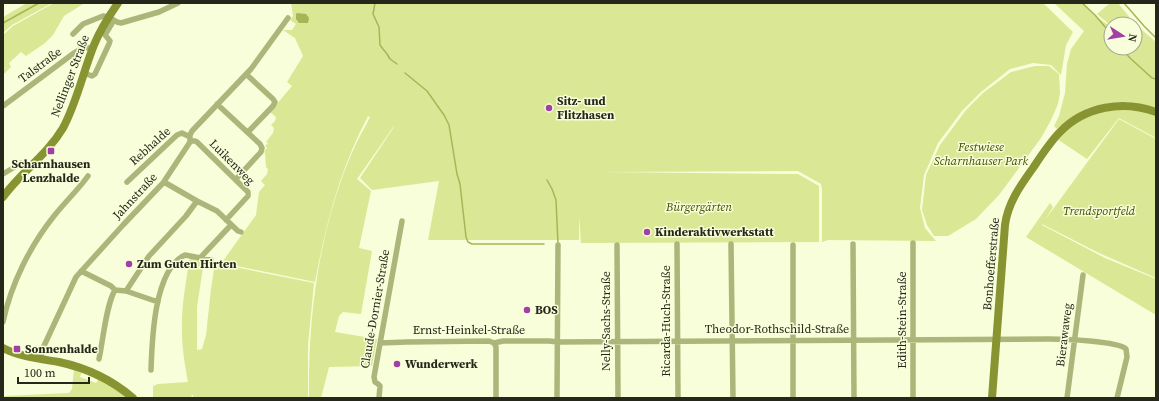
<svg xmlns="http://www.w3.org/2000/svg" width="1159" height="401" font-family="'Source Serif 4',serif">
<rect width="100%" height="100%" fill="#f7fed9"/>
<path fill="#dae794" d="M27,3H52L12,25L3,33V17Z
M54,3H82L83,4L64,16L53,35L45,43L26,56L21,52L9,63L11,67L3,75V35L13,26Z
M291,3H1043L1073,32L1066,45L1061,75L1051,65L1033,63L1010,69L981,92L962,111L938,143L924,175L920,208L925,228L936,241L828,240L822,242V190L821,184L798,171L600,172L798,174L819,186V242L581,243L579,216V240H428L439,181L372,190L360,178L394,127V126L357,179L371,191L359,248L372,251L361,314L343,312L339,316L335,332L377,339L372,366L329,367L321,398H309C308,323 317,246 343,175C347,165 351,154 356,144C360,135 366,126 370,117L368,116C340,169 326,223 315,282L227,264L223,261L256,215L259,192L265,185L261,181L267,174L268,169L266,167L265,153L264,152L267,148L265,146L268,143L266,142L273,133L274,128L271,125L275,121L276,117L270,112L292,86L287,82L303,56L295,38L283,30H292L296,24L290,20L293,16Z
M1054,3H1084L1097,17L1111,27V48H1135V24L1156,42V109C1133,99 1102,100 1080,112C1071,117 1064,124 1057,129L1054,126L1059,116L1065,93L1067,64L1071,49L1084,31Z
M1110,3H1118L1135,24H1111V26L1097,14Z
M1035,66H1049L1059,74L1060,93L1058,104L1051,120L1041,138L999,195L976,219L948,236H934L927,225L922,210L926,175L940,145L966,110L983,93L1011,72Z
M1123,108L1146,112L1156,116V138L1119,118L1087,159L1057,139L1078,120L1099,111Z
M1119,119L1156,139V278L1099,253L1042,224V225L1105,258L1156,279V315L1026,237L1050,203L1053,207L1045,220Z
M190,257L204,261L197,307V350L202,349L206,335L211,289L215,263L314,283L308,345V398H193V395H192L191,398H153V386L158,384L188,382C185,365 182,349 182,332C181,307 186,282 190,257Z
M74,369L82,372L80,377L96,383L98,380L94,378L95,376L129,398H5V396L69,393L72,389Z"/>
<path fill="#a8b556" d="M297,13L306,14L309,18L308,23H299L296,19V14Z"/>
<g fill="none" stroke-linecap="round" stroke-linejoin="round">
<path stroke="#a8b556" stroke-width="1.5" d="M375,3L373,14L379,27L380,45L383,49L387,54L390,59L397,64
M1082,3L1095,15L1111,34
M1124,3L1144,26L1156,38
M3,23L39,3
M1121,48L1130,58L1152,78L1156,79
M405,73L427,91L444,115L449,125L457,174L460,184L466,237L468,242L472,244H544
M547,180L552,189L556,200L558,244"/>
<path stroke="#acb67a" stroke-width="5.5" d="M73,34L83,24L103,16L109,17L117,22L121,23L159,12L178,3
M84,73L92,76L95,74L109,44L110,41L105,35L114,20
M246,74L273,99L275,102L273,106L248,132
M217,104L260,144L262,148L261,152L236,179
M3,106L74,53L85,47L92,49
M190,141H195L197,142L248,192V196L226,220
M3,174L21,163L26,164L30,167
M127,182L177,135L182,133L190,137
M164,182L197,201L217,211L238,231L241,232
M913,243V398
M677,244L678,398
M731,244L733,398
M853,244L854,398
M617,245L618,398
M793,245V398
M200,258L231,225
M81,271L111,286L115,290L126,291L158,302
M126,291L149,256L186,216L197,201
M3,322C11,284 30,246 54,216C65,202 78,190 88,176
M380,343L407,342L489,341L494,343L503,341H549L557,342L1049,339C1063,339 1118,341 1126,349L1127,357L1117,398
M494,343L496,347V398
M40,359L43,348L76,277L123,225L163,183L190,142V135L192,131L251,69L288,18
M99,359C103,341 106,305 115,290
M151,370C152,340 154,269 185,255L211,260
M379,398L380,386L378,384L375,382L374,377L402,221
M557,398L558,245
M1067,398L1083,275"/>
<path stroke="#889431" stroke-width="8" d="M3,197C21,172 47,155 63,128C77,102 83,72 94,45C100,30 109,16 118,3
M3,348C20,357 41,359 59,362C87,368 112,380 133,398
M992,398L1005,225C1008,203 1020,186 1033,168C1041,156 1050,142 1060,132C1085,106 1123,100 1156,112"/>
</g>
<g fill="#a13fa6" stroke="#f7fed9" stroke-width="1.5">
<circle cx="549" cy="108" r="4"/>
<rect x="47" y="147" width="8" height="8" rx="2"/>
<circle cx="647" cy="232" r="4"/>
<circle cx="129" cy="264" r="4"/>
<circle cx="527" cy="310" r="4"/>
<rect x="13" y="345" width="8" height="8" rx="2"/>
<circle cx="397" cy="364" r="4"/>
</g>
<g text-anchor="middle" dominant-baseline="central" stroke-width="3" stroke-linejoin="round" paint-order="stroke">
<g font-size="12" fill="#25271a" stroke="#f7fed9">
<text transform="translate(40 65) rotate(-37)">Talstraße</text>
<text transform="translate(70 76) rotate(-69)">Nellinger Straße</text>
<text transform="translate(150 146) rotate(-42)">Rebhalde</text>
<text transform="translate(232 162) rotate(45)">Luikenweg</text>
<text transform="translate(135 196) rotate(-47)">Jahnstraße</text>
<text transform="translate(991 264) rotate(-85)">Bonhoefferstraße</text>
<text transform="translate(375 309) rotate(-80)">Claude-Dornier-Straße</text>
<text transform="translate(902 320) rotate(-90)">Edith-Stein-Straße</text>
<text transform="translate(606 321) rotate(-90)">Nelly-Sachs-Straße</text>
<text transform="translate(666 321) rotate(-90)">Ricarda-Huch-Straße</text>
<text x="777" y="329">Theodor-Rothschild-Straße</text>
<text x="469" y="330">Ernst-Heinkel-Straße</text>
<text transform="translate(1064 335) rotate(-83)">Bierawaweg</text>
</g>
<g font-size="12" font-weight="bold" fill="#25271a" stroke="#f7fed9" text-anchor="start">
<text x="557" y="101">Sitz- und<tspan x="557" dy="14">Flitzhasen</tspan></text>
<text x="51" y="164" text-anchor="middle">Scharnhausen<tspan x="51" dy="14">Lenzhalde</tspan></text>
<text x="655" y="232">Kinderaktivwerkstatt</text>
<text x="137" y="264">Zum Guten Hirten</text>
<text x="535" y="310">BOS</text>
<text x="25" y="349">Sonnenhalde</text>
<text x="405" y="364">Wunderwerk</text>
</g>
<g font-size="12" font-style="italic" fill="#454c00" stroke="#f7fed9">
<text x="981" y="147">Festwiese<tspan x="981" dy="14">Scharnhauser Park</tspan></text>
<text x="699" y="207">Bürgergärten</text>
<text x="1099" y="211">Trendsportfeld</text>
</g>
</g>
<rect width="1159" height="401" fill="none" stroke="#25271a" stroke-width="8"/>
<g transform="translate(1123 36) rotate(102)"><circle r="19" fill="#f7fed9" stroke="#a3a88d"/>
<path d="M0-3L7 15L0 10L-7 15Z" fill="#a13fa6"/>
<text y="-6" font-size="11" font-weight="bold" text-anchor="middle" fill="#25271a">N</text>
</g>
<path d="M18 377v6h71v-6" fill="none" stroke="#25271a" stroke-width="2"/>
<text x="24" y="377" font-size="12" fill="#25271a" stroke="#f7fed9" stroke-width="3" paint-order="stroke">100 m</text>
</svg>
